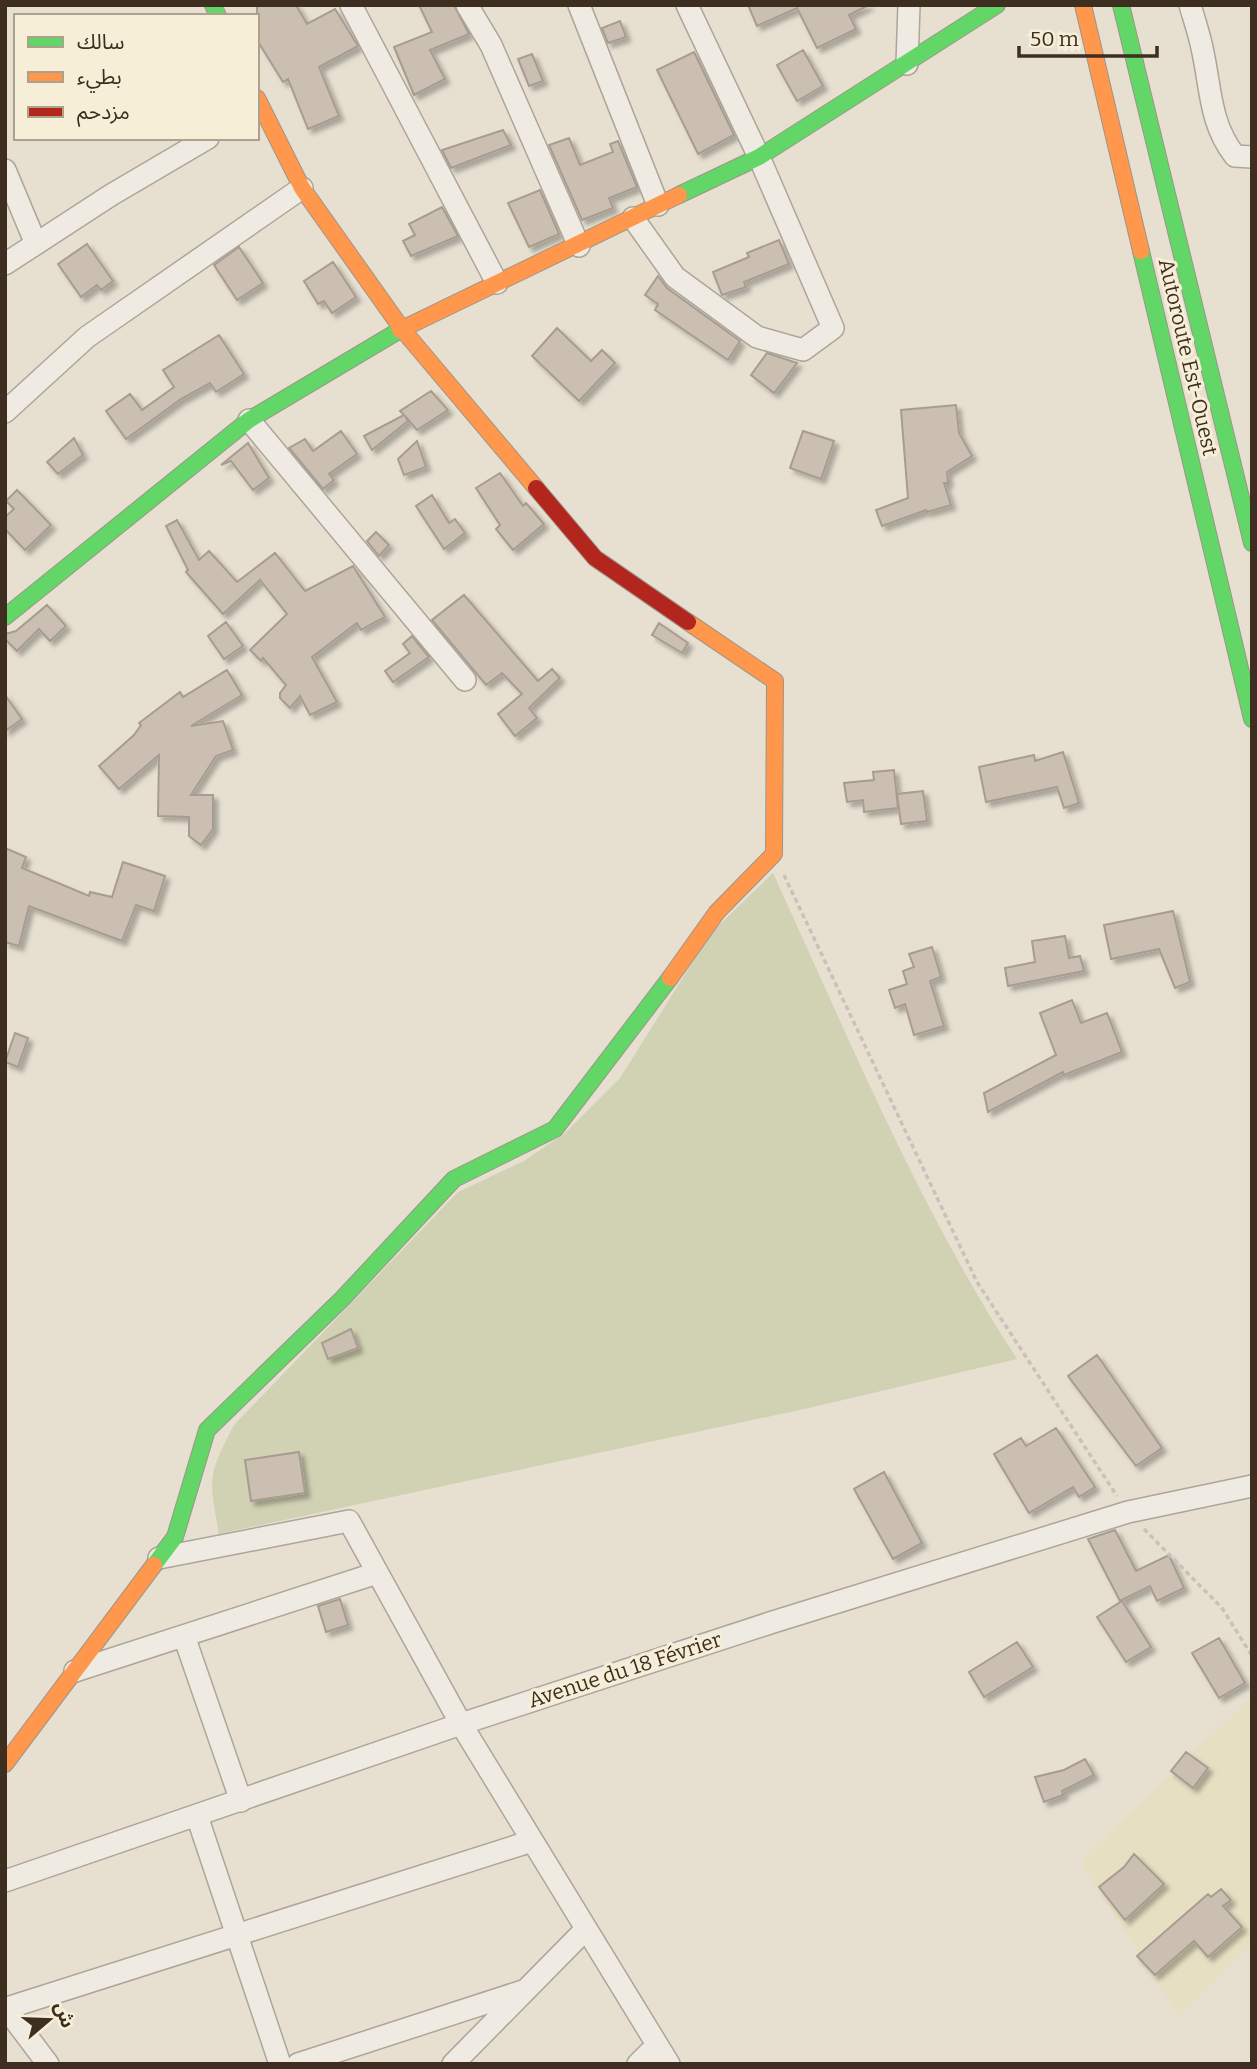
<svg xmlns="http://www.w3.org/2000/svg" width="1257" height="2069" font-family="Bitter,'Noto Sans Arabic',serif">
<defs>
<filter id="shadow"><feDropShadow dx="4.5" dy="4.5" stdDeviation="2" flood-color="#0004"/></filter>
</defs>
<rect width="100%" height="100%" fill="#e7e0d1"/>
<path fill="#e6dfc2" d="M1252,1697V1944L1179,2017L1080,1861Z"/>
<path fill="#d1d1b3" d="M773,873C849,1038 918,1207 1017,1359L809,1408L219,1534C209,1478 207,1477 234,1425L458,1192L524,1161L565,1133L620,1078L711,933Z"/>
<path fill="#cbbfb2" stroke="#a89c90" stroke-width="2" filter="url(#shadow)" d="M257,5H296L307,24L335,9L358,46L319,67L339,116L308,129L288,79L283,82L257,40Z
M419,5H454L469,34L430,50L445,79L414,95L394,47L432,32Z
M748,5H869L849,15L856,29L817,48L797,8L757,26Z
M620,21L626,37L608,43L602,28Z
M803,50L823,86L797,101L777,65Z
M694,52L734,135L698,154L657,70Z
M532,54L543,81L529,86L518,59Z
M503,130L511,145L451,168L442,150Z
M569,138L580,165L613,152L610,144L618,141L637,187L609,198L613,208L582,220L549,145Z
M540,190L559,234L529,247L508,203Z
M442,207L458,236L411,256L403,241L415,235L409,224Z
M779,240L789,264L744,282L746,287L722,295L713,272L749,257L747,253Z
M87,244L113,281L101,290L97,285L81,297L58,264Z
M239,247L263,283L237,300L214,265Z
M333,262L356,297L332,313L324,301L318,304L304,281Z
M658,276L667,288L740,341L728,360L655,310L658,304L645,295Z
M557,328L591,361L602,350L615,363L579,401L532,356Z
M219,335L244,374L216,392L210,383L181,399L126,439L106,411L130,394L142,410L174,387L163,370Z
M767,353L797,363L774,393L751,375Z
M431,391L448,410L417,430L405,416L408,421L372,450L364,436L404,415L400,411Z
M956,405L959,433L972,456L947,472L948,483H944L951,505L927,512L926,510L882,526L876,510L908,498L901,410Z
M341,431L357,454L329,474L334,480L323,489L289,448L305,439L313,451Z
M803,431L834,441L821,479L790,468Z
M74,438L83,455L58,474L47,462Z
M417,441L426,467L404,475L398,459Z
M248,443L269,478L253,490L231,461L221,465Z
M500,473L523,506L526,503L544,524L513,550L496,529L500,525L476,488Z
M17,490L51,525L25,550L5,529V517L14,509L6,501Z
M432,495L449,523L455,519L465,533L444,549L416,506Z
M177,520L199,560L209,551L237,582L275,553L305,591L353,566L385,617L361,630L357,623L312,657L337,702L310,715L300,696L290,708L280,698V693L286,685L263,658L261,661L250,650L287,614L260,580L223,614L186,572L188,570L166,526Z
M376,532L389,545L379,556L367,541Z
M464,595L538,681L552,669L560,678L529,708L537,718L515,736L498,714L522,694L502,673L486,685L432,620Z
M47,605L66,626L50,641L39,629L17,651L5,639V634L16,631Z
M226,622L243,646L224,659L208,636Z
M659,623L688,643L682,653L652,635Z
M412,636L429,657L393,682L385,671L410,653L403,644Z
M227,670L242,695L191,726L223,721L233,750L216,756L191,795H213V829L201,845L189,836V817L158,816L159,755L119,789L99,766L134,735L141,725L139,723L180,692L183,697Z
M5,695L22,719L5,731Z
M1063,752L1079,803L1064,808L1057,787L986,802L979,767L1034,755L1035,761Z
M894,770L898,808L864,812L863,800L847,802L844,783L874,780L873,772Z
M923,791L927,821L901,824L897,794Z
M5,848L26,857L22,868L89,896L90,892L112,897L123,862L165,876L154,911L136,905L122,941L29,906L19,946L5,942Z
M1173,911L1190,982L1175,988L1159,949L1111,959L1104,925Z
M1065,936L1069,958L1080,956L1084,971L1008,986L1005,968L1035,962L1032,941Z
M932,947L941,977L930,981L944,1026L914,1035L905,1004L895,1008L889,990L907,984L903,971L914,967L909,954Z
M1072,1000L1081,1023L1107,1013L1122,1052L1064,1075L1063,1072L988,1112L984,1093L1056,1055L1040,1013Z
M15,1033L28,1038L18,1067L5,1062Z
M351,1329L358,1348L328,1359L322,1343Z
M1097,1355L1162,1448L1136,1466L1068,1376Z
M1056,1428L1095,1487L1079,1497L1073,1487L1029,1513L994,1454L1021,1438L1026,1446Z
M299,1452L305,1493L251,1501L245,1460Z
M884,1472L922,1543L893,1559L854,1489Z
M1115,1530L1136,1571L1169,1555L1184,1588L1157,1601L1150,1586L1120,1601L1088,1539Z
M340,1599L348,1625L326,1632L318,1606Z
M1122,1601L1151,1647L1126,1662L1097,1617Z
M1219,1638L1245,1683L1219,1698L1192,1653Z
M1017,1642L1033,1667L984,1697L969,1672Z
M1186,1752L1208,1768L1193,1788L1171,1771Z
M1085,1759L1094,1775L1062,1791L1063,1795L1044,1802L1035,1777L1064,1770Z
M1134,1854L1164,1884L1125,1920L1099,1887L1124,1867Z
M1221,1889L1231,1900L1223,1906L1242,1927L1208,1957L1194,1941L1155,1975L1137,1956L1208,1894L1211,1897Z"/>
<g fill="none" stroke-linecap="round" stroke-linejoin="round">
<defs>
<path id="street" d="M351,5L497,283
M467,5L491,45L579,246
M579,5L658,205
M1190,5C1194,19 1199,33 1202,48C1211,87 1209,123 1235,156L1252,157
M907,64L909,5
M5,170L36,244
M633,218L675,277L757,337L803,350L833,328L759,157L687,5
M5,264L111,195L208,138
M5,412L87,337L302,188
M249,420L465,680
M159,1558L349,1521L461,1724L669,2064
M184,1636L241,1801
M75,1671L377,1573
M197,1816L280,2064
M5,1881L461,1724L773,1622L1128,1512L1252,1486
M5,2007L48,2064
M7,2008L532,1841
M298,2064L526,1990
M453,2064L586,1929
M638,2064L657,2045"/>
<path id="fast" d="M213,5L218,16
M1121,5L1252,543
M679,195L759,157L997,5
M1141,251L1252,719
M5,617L249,420L400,330
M154,1565L175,1537L207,1430L342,1299L454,1179L555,1129L670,978"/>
<path id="slow" d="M1083,5L1141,251
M257,98L302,188L402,329L536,488
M400,330L679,195
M670,978L717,912L774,854L775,681L688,622
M5,1764L154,1565"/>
<path id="jam" d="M536,488L595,558L688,622"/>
</defs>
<use href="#street" stroke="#ada599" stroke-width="24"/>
<use href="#fast" stroke="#9c958a" stroke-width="18"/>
<use href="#slow" stroke="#9c958a" stroke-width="18"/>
<use href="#jam" stroke="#9c958a" stroke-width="18"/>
<path stroke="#c8c2b9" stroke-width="3.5" stroke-dasharray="5 3.5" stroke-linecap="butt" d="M784,875L977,1282L1117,1496
M1144,1529L1222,1608L1252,1656"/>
<use href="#street" stroke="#efebe3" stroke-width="21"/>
<use href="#fast" stroke="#63d668" stroke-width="16"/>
<use href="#slow" stroke="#ff974d" stroke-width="16"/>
<use href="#jam" stroke="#b3261e" stroke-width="16"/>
</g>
<g text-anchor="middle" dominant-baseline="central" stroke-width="6" stroke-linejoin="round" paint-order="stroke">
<g font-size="21" fill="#3d2e20" stroke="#f7eed8">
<text transform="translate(1188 357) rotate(77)">Autoroute Est-Ouest</text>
<text transform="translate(625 1670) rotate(-18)">Avenue du 18 Février</text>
</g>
</g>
<rect width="1257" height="2069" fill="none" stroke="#3d2e20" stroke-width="14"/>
<rect x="14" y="14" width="245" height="126" fill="#f7eed8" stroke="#ada18e" stroke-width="2"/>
<rect x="28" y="37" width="35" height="10" fill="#63d668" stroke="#ada18e" stroke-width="2"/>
<text x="77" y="49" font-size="21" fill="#3d2e20">سالك</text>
<rect x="28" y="72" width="35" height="10" fill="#ff974d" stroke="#ada18e" stroke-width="2"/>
<text x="77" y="84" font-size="21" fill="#3d2e20">بطيء</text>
<rect x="28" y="107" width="35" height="10" fill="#b3261e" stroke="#ada18e" stroke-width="2"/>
<text x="77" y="119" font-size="21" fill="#3d2e20">مزدحم</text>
<g transform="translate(49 2020) rotate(71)" stroke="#f7eed8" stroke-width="5" paint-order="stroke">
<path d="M0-5L12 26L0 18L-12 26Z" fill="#3d2e20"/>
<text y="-10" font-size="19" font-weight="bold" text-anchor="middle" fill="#3d2e20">ش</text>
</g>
<path d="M1019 46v10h138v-10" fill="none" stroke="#3d2e20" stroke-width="3.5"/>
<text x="1030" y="46" font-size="21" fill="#3d2e20" stroke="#f7eed8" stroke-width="5" paint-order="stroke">50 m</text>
</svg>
